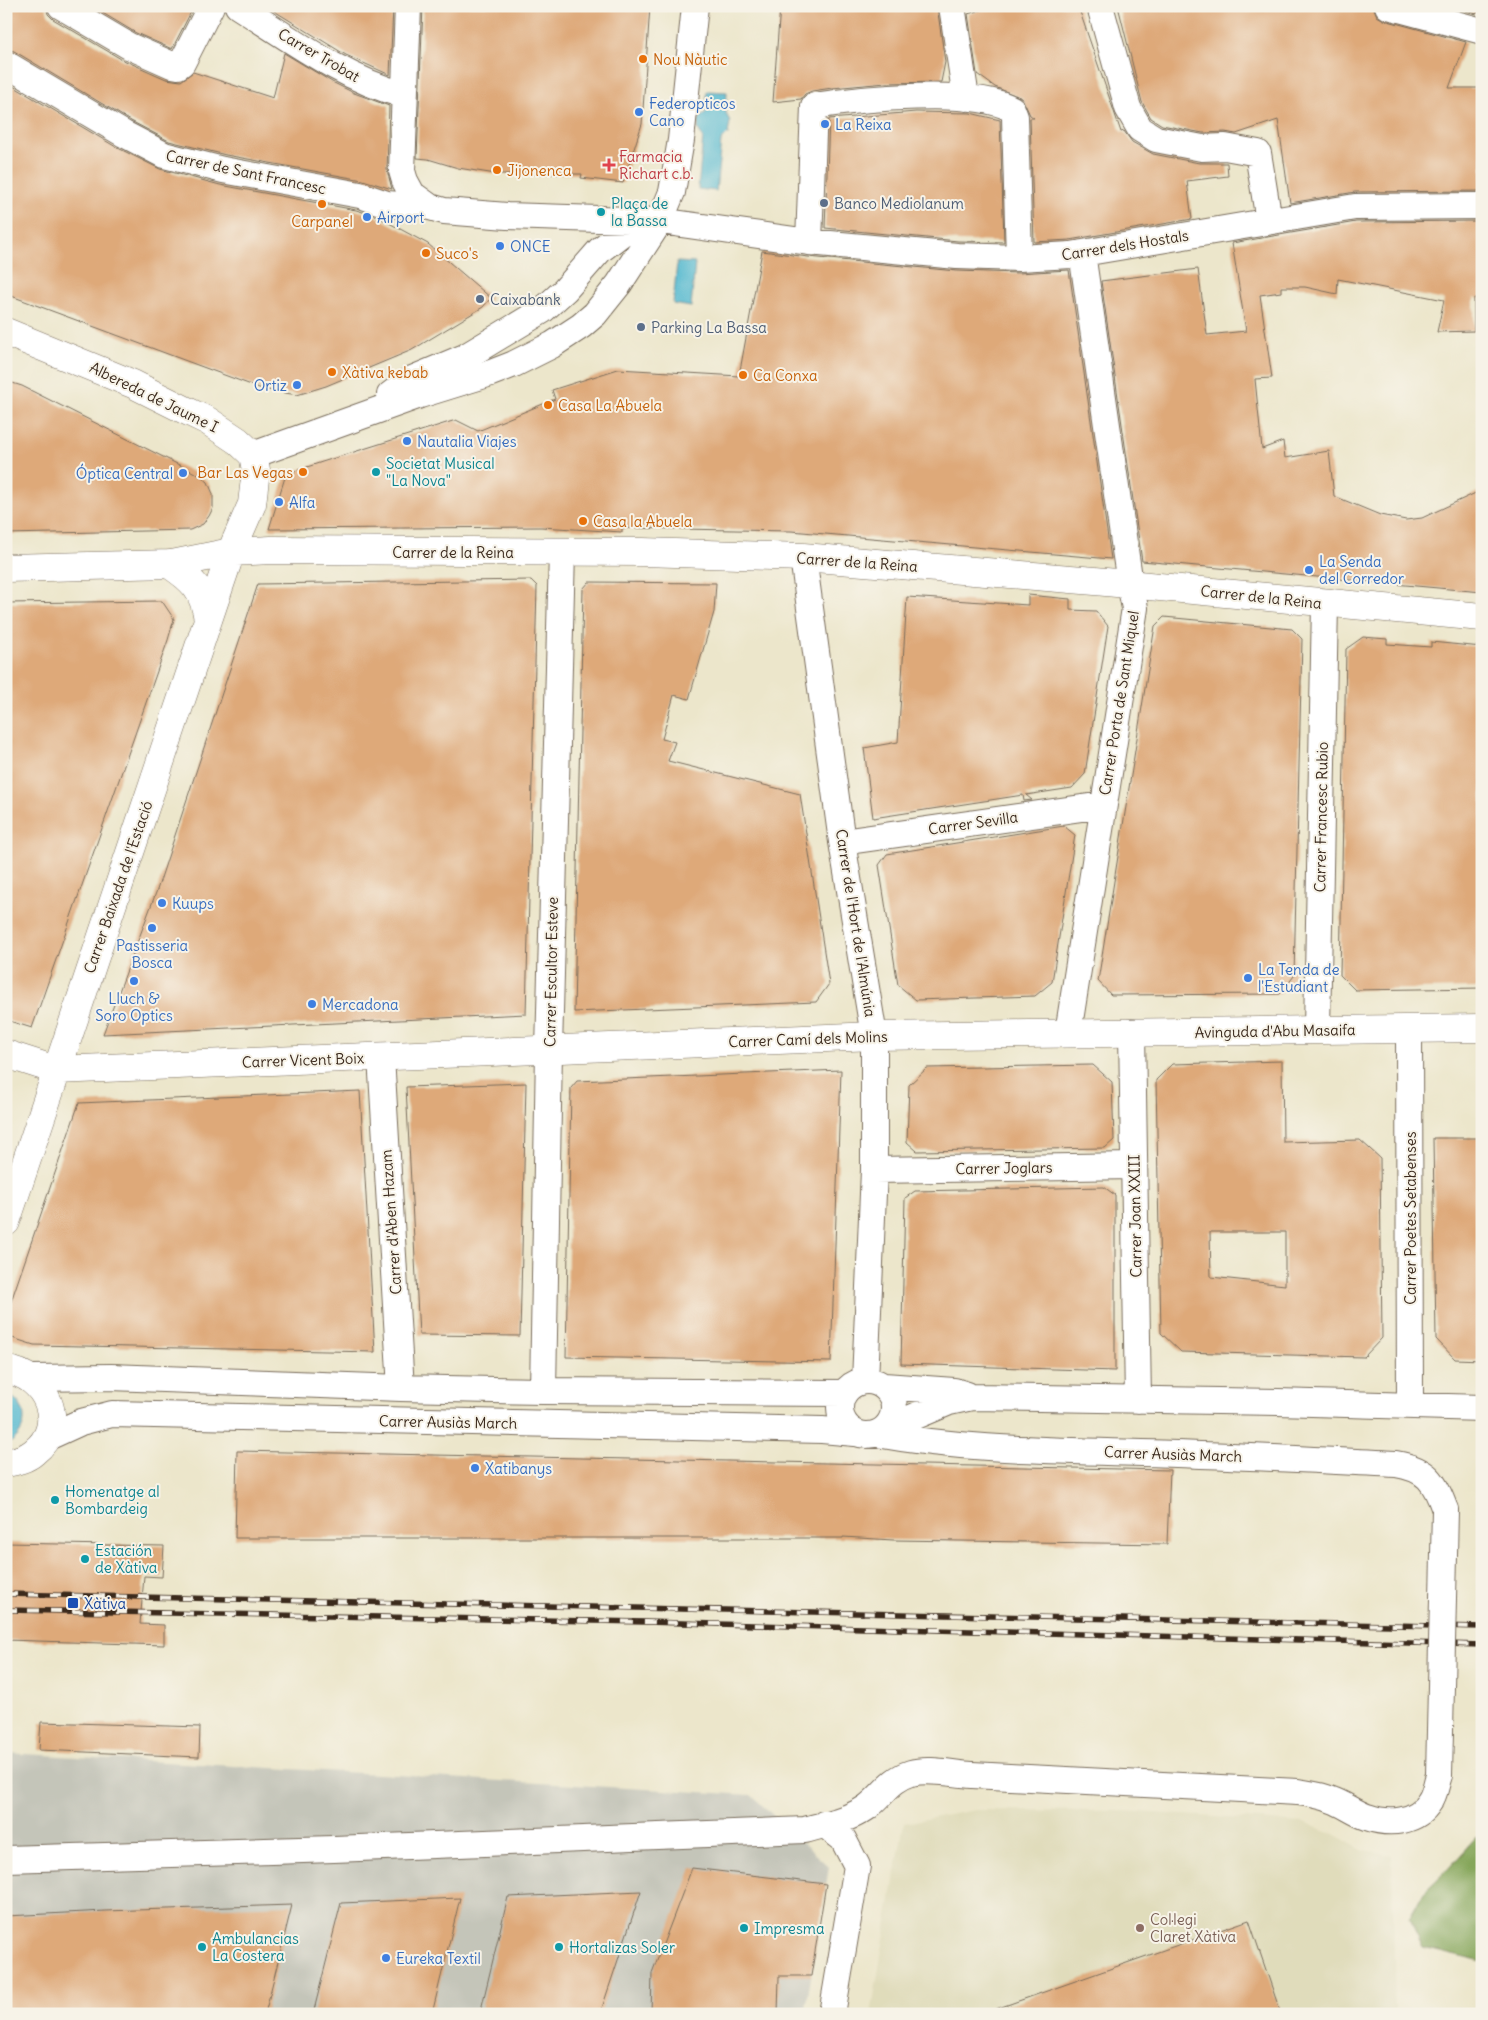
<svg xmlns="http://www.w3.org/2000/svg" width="1488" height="2020" font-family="Delius,sans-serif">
<rect width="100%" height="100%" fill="#f7f3e8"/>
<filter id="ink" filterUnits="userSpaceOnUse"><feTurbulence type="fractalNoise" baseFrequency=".02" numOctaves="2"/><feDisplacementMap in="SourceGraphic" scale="10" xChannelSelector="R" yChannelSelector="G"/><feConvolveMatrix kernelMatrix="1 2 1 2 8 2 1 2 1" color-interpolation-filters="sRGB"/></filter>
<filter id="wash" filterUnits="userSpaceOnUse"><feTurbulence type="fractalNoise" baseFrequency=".0096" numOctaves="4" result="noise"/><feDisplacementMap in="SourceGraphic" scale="20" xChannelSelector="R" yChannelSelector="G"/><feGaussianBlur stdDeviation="1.12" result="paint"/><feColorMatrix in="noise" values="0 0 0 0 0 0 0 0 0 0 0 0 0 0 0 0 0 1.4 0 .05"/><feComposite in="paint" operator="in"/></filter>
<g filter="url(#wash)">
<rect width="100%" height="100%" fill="#ece6cb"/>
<path fill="#e0dcbb" d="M976,1810L1123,1811L1303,1823L1330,1832L1360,1849L1392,1855L1395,2014H871L904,1823Z"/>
<path fill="#c4c5b9" d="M6,1753L751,1795L829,1867L805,2014H6Z"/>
<path fill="#85a65a" stroke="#60683c" d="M1482,1834V1962L1423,1948L1409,1919L1424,1892L1447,1870L1478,1836Z"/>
<path fill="#50b7cf" stroke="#467076" d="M707,91L727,92L726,113L730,122L728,134L721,141L716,191L698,189L703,137L698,129L699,119L706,112Z
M677,262L695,263L691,307L673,304Z
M6,1394C31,1404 29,1434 6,1445Z"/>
<g id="blocks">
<path fill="#dea979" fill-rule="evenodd" d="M6,6H46L48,14L53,19L121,59L166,79L181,81L193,72L273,98L284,53L332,82L354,93L389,106L387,170L392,189L363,180L226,155L169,141L131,121L14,51L6,49Z
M91,6H194L172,49L136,33Z
M266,6H393L390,75L346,55Z
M423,6H650L642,124L623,183L581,178L582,174H496L458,168L428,159L417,158Z
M780,6H937L945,62L941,82L886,83L832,88L812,91L805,94L801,99L773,102Z
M992,6H1078L1121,132L1124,131L1132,142L1153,154L1199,163H1227L1228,176L1187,181L1192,219L1069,240L1034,242L1030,118H1034L1030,115L1022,98L995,87L977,74L968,14Z
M1118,6H1373L1377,16L1384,20L1466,42L1449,88H1482V191L1355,192L1290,203L1278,120L1236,134L1225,132L1203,133L1162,125L1151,118L1142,102Z
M1447,6H1480L1477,14Z
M6,82L116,147L160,169L220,185L356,210L376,216L428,244L491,298L483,307L412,350L326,386L297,395L262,389L6,294Z
M916,112L970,113L1000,120L1004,242L958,241L825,228L829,119Z
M1482,221V299L1474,298V331L1437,332L1444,300L1338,279L1337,294L1305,287H1281V292L1260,295L1272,378L1255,379L1262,449L1283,441L1285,458L1329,451L1334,496L1380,515L1406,520L1422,518L1482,490V592L1142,561L1101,281L1198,269L1207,335L1246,331L1232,243L1356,222Z
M762,251L808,257L956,271L1019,273L1069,270L1111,559L791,531L622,528V532L541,527L269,529L286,474L322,462L456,420L478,431L555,399L552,390L618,369L739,376Z
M6,381L22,386L201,476L208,482L213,494V508L209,516L203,524L190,530L6,534Z
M531,580L537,586L526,1014L103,1034L157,890L258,584Z
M589,582L716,583L714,612L689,699L674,695L662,739L675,742L668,761L800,794L829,984L816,1002L574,1012L583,589Z
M1028,595L1070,599V610L1096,611L1108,626L1085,774L1072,788L1026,795L1032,800L1024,801L1023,795L873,818L864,748L898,742L907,597L1028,605Z
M162,601L174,619L168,640L32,1028L6,1020V603Z
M1164,617L1292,629L1302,639L1294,976L1280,994L1111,995L1098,981L1155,626Z
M1363,637L1387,639V644L1431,647V642L1482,647V988L1355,990L1340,975L1346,649Z
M1064,826L1075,835L1052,982L1035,996L916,1000L898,985L879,865L887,854Z
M1282,1061L1283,1142L1360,1140L1380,1158L1382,1338L1364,1357L1181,1352L1161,1333L1156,1080L1172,1064ZM1210,1232H1285V1285L1211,1277Z
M1093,1065L1112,1082L1114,1140L1105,1148L917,1151L907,1142L909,1085L927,1068Z
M841,1070L831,1362L566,1357L571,1088L577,1081Z
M526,1083L520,1336L419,1335L406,1087Z
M360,1091L375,1352L34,1345L6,1336V1316L79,1103Z
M1433,1138H1482V1360L1455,1359L1436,1339Z
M1104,1187L1115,1195V1371L901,1364L905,1198L915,1191Z
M237,1451L1170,1470L1167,1544L893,1540L843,1537V1538H235Z
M6,1543L164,1546L162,1577L144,1576L140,1624L164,1625V1645L6,1640Z
M41,1722L200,1727L199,1757L39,1750Z
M692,1868L826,1884L811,1976H779L778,2014H651L652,1973Z
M641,1891L600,2014H480L508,1897Z
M460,1898L432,2014H313L341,1903Z
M292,1905L265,2014H6V1916L105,1911Z
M1249,1920L1281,2014H990V2011Z"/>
</g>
</g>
<g filter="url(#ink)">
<use href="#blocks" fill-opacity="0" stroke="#796c5b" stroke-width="1"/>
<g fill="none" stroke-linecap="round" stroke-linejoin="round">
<defs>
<path id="street" d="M61,6L129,46L172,65L178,66L182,63L211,6
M238,6C290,39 344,79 404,95
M408,6L402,171L405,181L412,194L430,207L444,211L507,216L660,221L809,242L957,256L1019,258L1071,255L1355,207L1482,206
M952,6L966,98
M1100,6L1128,108L1140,129L1156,139L1202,148L1225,147L1258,153L1269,221
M1388,6L1482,31
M6,64L124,134L164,155L223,170L360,195L387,204L400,205L418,199
M809,242L814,106C859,99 974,87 1012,109L1015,117L1019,258
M390,395L410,380L465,357L543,310L565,290L600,250L638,221
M253,455L420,395L491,373L514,364L552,345L581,326L595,314L619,284L660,221L672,192L681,140L695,6
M803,557L842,842L874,1036V1170L865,1381
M842,842L1103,805
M1409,1029L1410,1406
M1317,1030L1325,603
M1132,1032L1138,1400
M1068,1033L1135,608L1130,584L1082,253
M381,1057L401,1388
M874,1170L1134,1166
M31,1378L111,1377L401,1388L543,1391L844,1393
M840 1408a27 27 0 1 1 54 0a27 27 0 1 1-54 0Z
M884,1386L954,1391L967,1395
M543,1391L549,1050L562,552
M885,1429L949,1402L972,1397L1278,1402L1482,1408
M877,1434C964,1450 1053,1450 1142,1453C1226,1455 1311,1460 1396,1464C1427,1469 1435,1481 1445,1510
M46,1438L81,1422L112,1414L822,1430L855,1433
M824,1824L843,1839L857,1866L832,2014
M6,1859L334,1849L805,1830C826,1824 848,1820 866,1808C883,1796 889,1780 911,1773C928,1768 953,1774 972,1775L1298,1792C1310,1794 1321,1795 1332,1800C1344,1804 1355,1813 1367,1817C1389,1825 1417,1823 1430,1801C1435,1794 1436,1784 1439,1775"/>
<path id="secondary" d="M6,332L133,384L185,410L208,421L238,441L253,455L256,470L252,504L231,552L208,620L6,1222
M169,564C193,580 204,590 208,620
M6,568L172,564L231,552L271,550L643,552L803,557L1095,581L1482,617
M6,1054L56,1070L874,1036L1482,1028
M6,1370C46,1374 69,1425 34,1452C26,1459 17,1461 6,1463"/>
</defs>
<use href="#street" stroke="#796c5b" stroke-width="28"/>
<use href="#secondary" stroke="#796c5b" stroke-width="29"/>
<use href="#street" stroke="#fff" stroke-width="26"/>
<use href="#secondary" stroke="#fff" stroke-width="28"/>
<defs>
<path id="rail" d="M6,1594L1482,1627
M6,1610L646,1622L1482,1645"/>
</defs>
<use href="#rail" stroke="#3b2a1e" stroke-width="5.5"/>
<use href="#rail" stroke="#f7f3e8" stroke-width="4" stroke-dasharray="11" stroke-linecap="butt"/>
<defs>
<path id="street-bridge" d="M1439,1775L1445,1510"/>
</defs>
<use href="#street-bridge" stroke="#796c5b" stroke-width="28" stroke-linecap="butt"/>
<use href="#street-bridge" stroke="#fff" stroke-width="26"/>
</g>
</g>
<g fill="#e8710a" stroke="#f7f3e8" stroke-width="2">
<circle cx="643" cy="59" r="5"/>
<circle cx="497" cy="170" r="5"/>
<circle cx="322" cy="204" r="5"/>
<circle cx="426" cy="253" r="5"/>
<circle cx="332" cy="372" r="5"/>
<circle cx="743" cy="375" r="5"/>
<circle cx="548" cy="405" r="5"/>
<circle cx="303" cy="472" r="5"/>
<circle cx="583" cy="521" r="5"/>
</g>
<g fill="#3f7fe0" stroke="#f7f3e8" stroke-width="2">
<circle cx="639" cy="112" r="5"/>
<circle cx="825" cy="124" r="5"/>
<circle cx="367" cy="217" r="5"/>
<circle cx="500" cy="246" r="5"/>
<circle cx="297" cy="385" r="5"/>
<circle cx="407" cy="441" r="5"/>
<circle cx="183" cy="473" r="5"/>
<circle cx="279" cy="502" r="5"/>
<circle cx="1309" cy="570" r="5"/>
<circle cx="162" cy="903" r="5"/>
<circle cx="152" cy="928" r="5"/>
<circle cx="1248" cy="978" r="5"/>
<circle cx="134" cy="981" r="5"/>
<circle cx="312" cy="1004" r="5"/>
<circle cx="475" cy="1468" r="5"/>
<circle cx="386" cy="1958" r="5"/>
</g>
<path fill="#e0444e" stroke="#f7f3e8" stroke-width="2" d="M606.5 157.5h5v5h5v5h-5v5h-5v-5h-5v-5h5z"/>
<g fill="#5c6f8a" stroke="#f7f3e8" stroke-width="2">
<circle cx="824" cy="203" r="5"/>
<circle cx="480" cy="299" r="5"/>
<circle cx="641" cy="327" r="5"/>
</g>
<g fill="#0f9aa8" stroke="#f7f3e8" stroke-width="2">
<circle cx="601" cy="212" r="5"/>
<circle cx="376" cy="472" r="5"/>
<circle cx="55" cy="1500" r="5"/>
<circle cx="85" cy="1559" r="5"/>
<circle cx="744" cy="1928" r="5"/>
<circle cx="202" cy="1947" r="5"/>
<circle cx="559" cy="1947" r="5"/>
</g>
<rect fill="#1a4fb4" stroke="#f7f3e8" stroke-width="2" x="67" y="1597" width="12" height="12" rx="2.5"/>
<circle fill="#8d6e63" stroke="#f7f3e8" stroke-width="2" cx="1140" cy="1928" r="5"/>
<g text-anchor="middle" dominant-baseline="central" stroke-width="4" stroke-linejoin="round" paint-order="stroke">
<g font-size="15" fill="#3b2a1e" stroke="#f7f3e8">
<text transform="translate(319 55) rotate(30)">Carrer Trobat</text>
<text transform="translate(246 172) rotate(12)">Carrer de Sant Francesc</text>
<text transform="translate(1125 245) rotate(-9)">Carrer dels Hostals</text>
<text transform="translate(154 397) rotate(26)">Albereda de Jaume I</text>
<text x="453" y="552">Carrer de la Reina</text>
<text transform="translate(857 562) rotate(4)">Carrer de la Reina</text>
<text transform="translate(1261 597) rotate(6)">Carrer de la Reina</text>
<text transform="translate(1119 703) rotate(-81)">Carrer Porta de Sant Miquel</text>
<text transform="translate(1321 817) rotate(-89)">Carrer Francesc Rubio</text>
<text transform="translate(973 823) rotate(-8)">Carrer Sevilla</text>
<text transform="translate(118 887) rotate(-71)">Carrer Baixada de l'Estació</text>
<text transform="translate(856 923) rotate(81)">Carrer de l'Hort de l'Almúnia</text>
<text transform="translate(551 972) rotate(-89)">Carrer Escultor Esteve</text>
<text transform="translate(1275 1031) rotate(-1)">Avinguda d'Abu Masaifa</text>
<text transform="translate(808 1039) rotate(-2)">Carrer Camí dels Molins</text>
<text transform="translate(303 1060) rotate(-2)">Carrer Vicent Boix</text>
<text transform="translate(1004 1168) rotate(-1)">Carrer Joglars</text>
<text transform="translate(1135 1216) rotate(-91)">Carrer Joan XXIII</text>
<text transform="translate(1410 1218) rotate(-90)">Carrer Poetes Setabenses</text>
<text transform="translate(391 1222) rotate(-94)">Carrer d'Aben Hazam</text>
<text transform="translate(448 1422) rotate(1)">Carrer Ausiàs March</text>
<text transform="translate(1173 1454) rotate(2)">Carrer Ausiàs March</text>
</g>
<g font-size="15" fill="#c56008" stroke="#f7f3e8" text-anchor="start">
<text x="653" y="59">Nou Nàutic</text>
<text x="507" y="170">Jijonenca</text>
<text x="322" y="221" text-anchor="middle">Carpanel</text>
<text x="436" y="253">Suco's</text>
<text x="342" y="372">Xàtiva kebab</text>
<text x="753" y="375">Ca Conxa</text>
<text x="558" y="405">Casa La Abuela</text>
<text x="293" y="472" text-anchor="end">Bar Las Vegas</text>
<text x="593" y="521">Casa la Abuela</text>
</g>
<g font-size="15" fill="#366cbe" stroke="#f7f3e8" text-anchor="start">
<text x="649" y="103">Federopticos<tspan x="649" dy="17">Cano</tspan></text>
<text x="835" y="124">La Reixa</text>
<text x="377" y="217">Airport</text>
<text x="510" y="246">ONCE</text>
<text x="287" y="385" text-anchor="end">Ortiz</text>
<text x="417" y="441">Nautalia Viajes</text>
<text x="173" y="473" text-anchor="end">Óptica Central</text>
<text x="289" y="502">Alfa</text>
<text x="1319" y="561">La Senda<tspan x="1319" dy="17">del Corredor</tspan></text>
<text x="172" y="903">Kuups</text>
<text x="152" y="945" text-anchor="middle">Pastisseria<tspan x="152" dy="17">Bosca</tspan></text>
<text x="1258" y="969">La Tenda de<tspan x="1258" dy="17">l'Estudiant</tspan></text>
<text x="134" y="998" text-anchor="middle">Lluch &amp;<tspan x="134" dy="17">Soro Optics</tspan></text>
<text x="322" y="1004">Mercadona</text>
<text x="485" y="1468">Xatibanys</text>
<text x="396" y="1958">Eureka Textil</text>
</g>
<g font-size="15" fill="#be3a42" stroke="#f7f3e8" text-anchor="start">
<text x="619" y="156">Farmacia<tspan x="619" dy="17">Richart c.b.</tspan></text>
</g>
<g font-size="15" fill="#0d838f" stroke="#f7f3e8" text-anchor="start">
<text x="611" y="203">Plaça de<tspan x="611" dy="17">la Bassa</tspan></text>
<text x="386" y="463">Societat Musical<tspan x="386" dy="17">"La Nova"</tspan></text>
<text x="65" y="1491">Homenatge al<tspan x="65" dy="17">Bombardeig</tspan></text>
<text x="95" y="1550">Estación<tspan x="95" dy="17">de Xàtiva</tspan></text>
<text x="754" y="1928">Impresma</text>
<text x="212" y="1938">Ambulancias<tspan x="212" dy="17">La Costera</tspan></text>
<text x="569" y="1947">Hortalizas Soler</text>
</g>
<g font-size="15" fill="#4e5e75" stroke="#f7f3e8" text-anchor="start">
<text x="834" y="203">Banco Mediolanum</text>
<text x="490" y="299">Caixabank</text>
<text x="651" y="327">Parking La Bassa</text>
</g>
<g font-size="15" fill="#164399" stroke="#f7f3e8" text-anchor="start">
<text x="84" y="1603">Xàtiva</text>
</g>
<g font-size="15" fill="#785e54" stroke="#f7f3e8" text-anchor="start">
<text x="1150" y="1919">Col·legi<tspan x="1150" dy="17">Claret Xàtiva</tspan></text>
</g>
</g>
<rect width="1488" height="2020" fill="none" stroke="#f7f3e8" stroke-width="25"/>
</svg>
